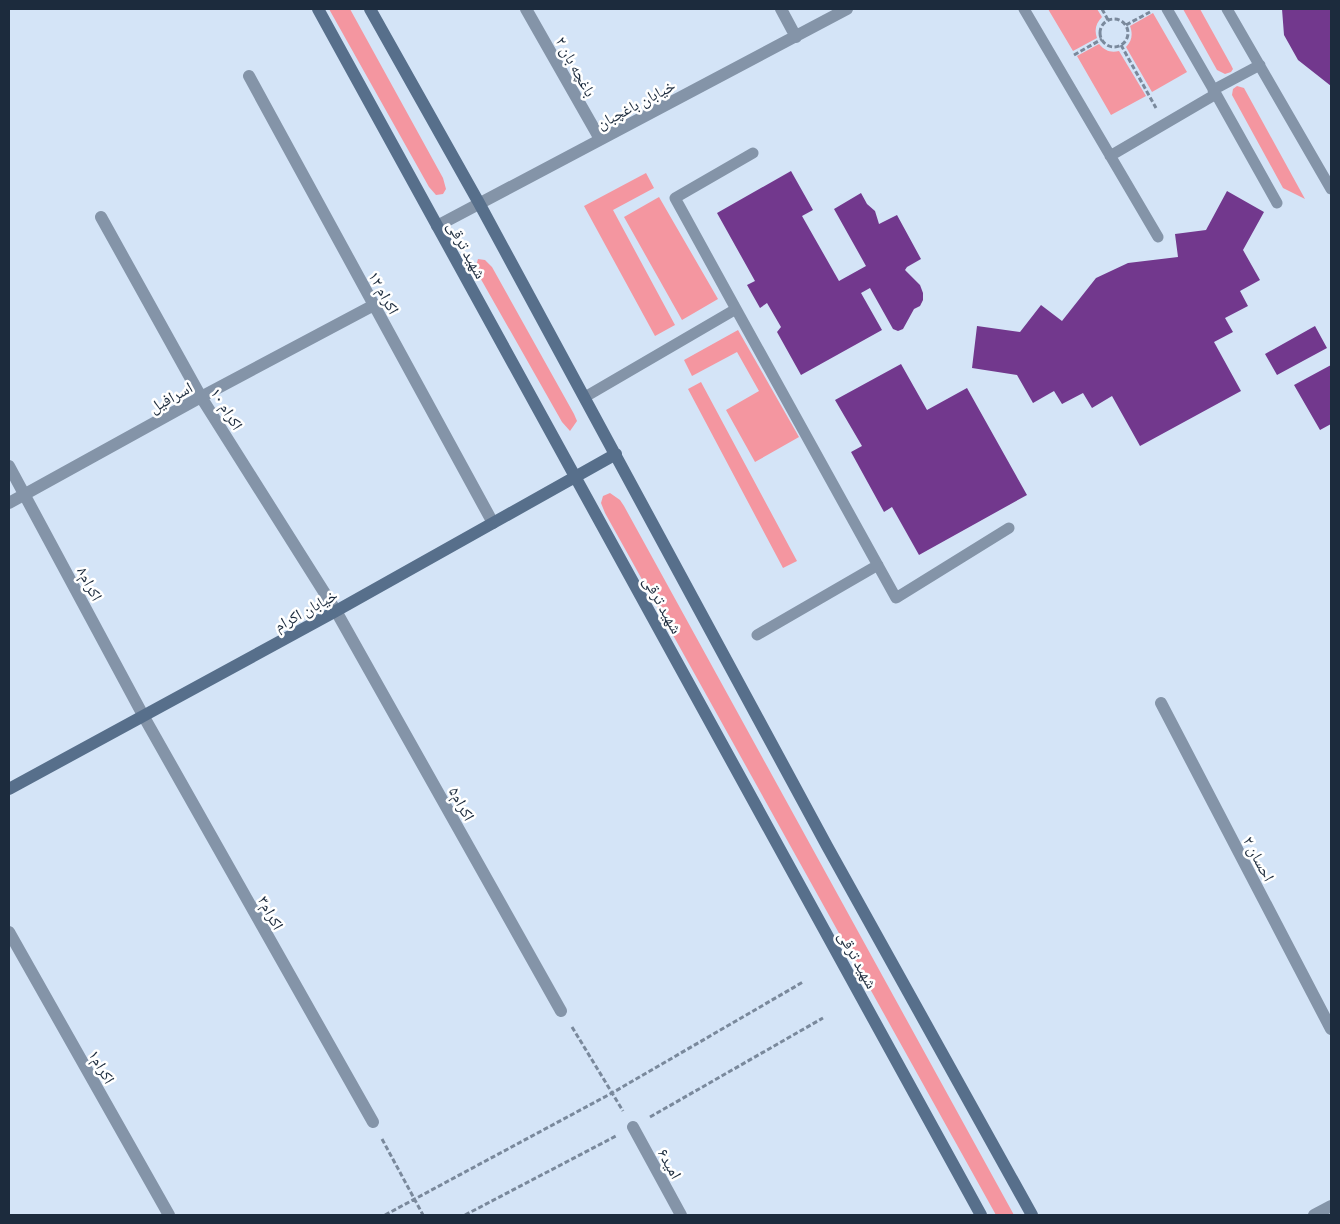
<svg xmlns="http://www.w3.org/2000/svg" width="1340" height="1224" font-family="Literata,'Noto Naskh Arabic',serif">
<rect width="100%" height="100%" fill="#d4e4f7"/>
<path fill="#f496a0" d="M329,9H350L443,178L446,189L443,194L436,195L429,187Z
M1048,9H1097L1102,17C1096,23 1094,30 1097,38L1073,51Z
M1183,9H1200L1231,65L1233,69L1231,72L1225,74L1217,70Z
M1153,13L1187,72L1152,92L1126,47C1132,41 1133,34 1130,26Z
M1099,44C1105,51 1111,53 1119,51L1146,96L1111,115L1077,56Z
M1237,86L1244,88L1305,199L1283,188L1232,95L1233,89Z
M646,173L654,188L613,210L675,325L655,336L584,206Z
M659,197L718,299L682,320L624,217Z
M478,259L485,260L492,267L574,414L577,421L570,431L562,422L478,274L476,266Z
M738,330L799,437L755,462L726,410L759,391L737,352L692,376L684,360Z
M701,382L797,561L783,568L688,389Z
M610,493L620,500L624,506L1014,1215H996L605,513L601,503L603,496Z"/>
<path fill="#72388d" d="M1282,9H1331V86L1298,60L1284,35Z
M791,171L813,210L802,216L839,281L866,266L834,209L861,193L867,204L875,211L879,224L897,215L921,259L907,267L905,270L920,285L923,293V300L920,306L914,309L903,329L898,331L893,329L870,288L861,293L882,330L801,375L777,332L781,327L767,303L760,308L747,285L755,281L717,213Z
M1227,191L1264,212L1243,250L1260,280L1240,291L1248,306L1225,318L1233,332L1214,342L1241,391L1140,446L1112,396L1092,408L1083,393L1062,404L1054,391L1033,403L1017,375L972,368L977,326L1020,332L1041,305L1062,321L1096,278L1128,263L1178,257L1175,234L1206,230Z
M1315,326L1327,348L1277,375L1265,354Z
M901,364L927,410L967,388L1027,495L919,555L892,507L884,512L851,452L862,446L835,400Z
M1331,365V424L1320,430L1294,385Z"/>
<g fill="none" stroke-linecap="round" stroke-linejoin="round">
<path stroke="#7a899c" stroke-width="3" stroke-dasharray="5 2.5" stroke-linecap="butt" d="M1102,9L1108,20
M1100 33a14 14 0 1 1 28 0a14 14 0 1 1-28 0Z
M1126,25L1150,12
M1121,45L1156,108
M1074,55L1102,39
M572,1027L623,1111
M650,1117L823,1018
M382,1139L423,1215
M385,1215L612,1093L803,982
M465,1215L616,1136"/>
<path stroke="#8494a8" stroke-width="11" d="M1024,9L1158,237
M1227,9L1331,189
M1213,90L1260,65
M1216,94L1277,203
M1110,156L1216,94L1167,9
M736,309L896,598L1009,528
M585,397L736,309L675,198L753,153
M757,635L878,565"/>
<path stroke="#8494a8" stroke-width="12" d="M526,9L600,139
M781,9L796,37
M249,76L493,523
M101,217L201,397L336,611L561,1011
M437,226L847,9
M9,466L144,717L373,1122
M9,503L201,397L374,305
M1161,703L1331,1029
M9,932L169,1215
M633,1127L681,1215
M1314,1215L1331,1206"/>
<path stroke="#576f8b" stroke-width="12" d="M318,9L981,1215
M370,9L479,203L827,846L1032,1215
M9,789L336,611L616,454"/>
</g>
<g text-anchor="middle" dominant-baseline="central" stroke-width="5" stroke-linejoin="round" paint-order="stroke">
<g font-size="16" fill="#1c2b3d" stroke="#fff">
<text transform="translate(577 66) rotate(61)">باغچه بان ۲</text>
<text transform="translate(635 103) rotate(-28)">خیابان باغچبان</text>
<text transform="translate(468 249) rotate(61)">شهید ترقی</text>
<text transform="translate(385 292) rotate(61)">اکرام ۱۲</text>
<text transform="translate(170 396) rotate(-29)">اسرافیل</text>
<text transform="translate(228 408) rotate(58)">اکرام ۱۰</text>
<text transform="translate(91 583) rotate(62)">اکرام۸</text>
<text transform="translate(664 604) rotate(61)">شهید ترقی</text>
<text transform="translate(305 609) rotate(-29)">خیابان اکرام</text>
<text transform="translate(463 803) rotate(61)">اکرام۵</text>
<text transform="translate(1260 858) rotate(62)">احسان ۲</text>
<text transform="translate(272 912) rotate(61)">اکرام۳</text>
<text transform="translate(859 959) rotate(61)">شهید ترقی</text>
<text transform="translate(103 1066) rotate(60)">اکرام۱</text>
<text transform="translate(671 1163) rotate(61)">امید۶</text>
</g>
</g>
<rect width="1340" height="1224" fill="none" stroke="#1c2b3d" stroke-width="20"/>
</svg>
